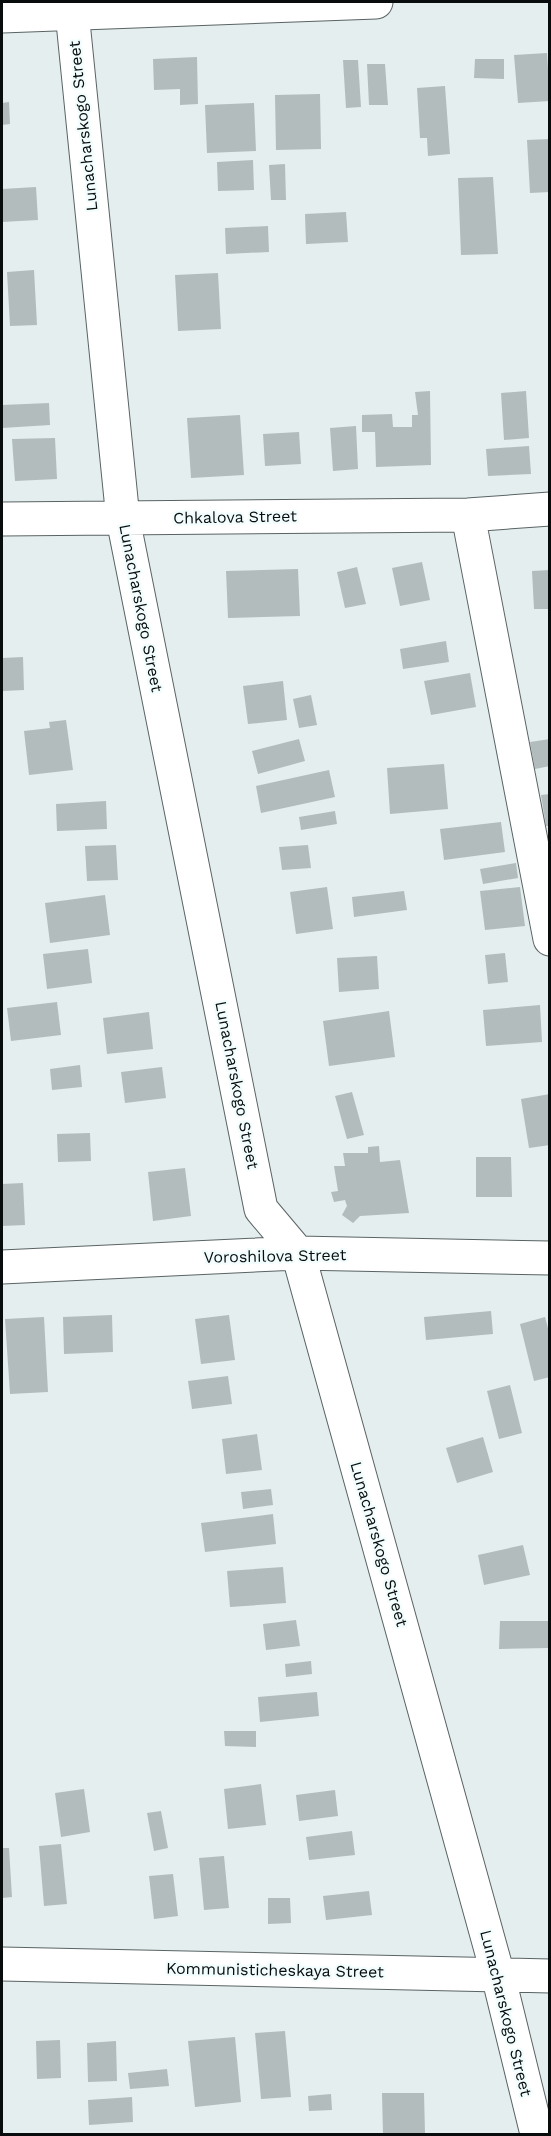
<svg xmlns="http://www.w3.org/2000/svg" width="551" height="2136" font-family="'Work Sans',sans-serif">
<rect width="100%" height="100%" fill="#e4eeee"/>
<path fill="#b2bcbc" d="M547,53L550,101L518,103L514,55Z
M197,57L198,104L180,105V89L154,90L153,59Z
M475,59H504V79L474,78Z
M343,60H358L361,107L346,108Z
M367,64H385L388,105H369Z
M445,86L450,154L428,156L427,138H420L417,88Z
M320,94L321,149L276,150L275,95Z
M9,102L10,124L2,125V103Z
M254,103L256,151L207,153L205,105Z
M550,139V192L530,193L527,140Z
M253,160L254,190L218,191L217,162Z
M285,164L286,200H271L269,165Z
M493,177L498,254L461,255L458,178Z
M36,187L38,220L2,222V189Z
M346,212L348,242L306,244L305,214Z
M268,226L269,252L226,254L225,228Z
M34,270L37,325L10,326L7,272Z
M218,273L221,329L178,331L175,275Z
M430,391L431,465L376,467L375,432H362V415L392,414L393,427H412V415H418L415,392Z
M526,391L529,438L504,440L501,393Z
M49,403L50,425L2,428V405Z
M240,415L244,475L191,478L187,418Z
M356,426L358,469L333,471L330,428Z
M299,432L301,464L265,466L263,434Z
M55,438L57,479L15,481L12,439Z
M529,446L531,474L488,476L486,449Z
M422,562L430,600L400,606L392,568Z
M357,567L366,604L345,608L337,572Z
M298,569L300,616L228,618L226,571Z
M550,570V609H534L532,571Z
M446,641L449,662L403,669L400,649Z
M23,657L24,690L3,691L2,658Z
M470,673L476,707L431,715L424,681Z
M283,681L287,720L248,724L243,686Z
M311,695L317,725L299,728L293,699Z
M66,720L73,770L29,775L24,731L50,728L49,722Z
M299,739L305,761L258,774L252,751Z
M550,739V766L535,769L530,742Z
M444,764L448,809L390,814L387,768Z
M329,770L335,797L261,813L256,786Z
M550,794V826H546L541,795Z
M106,801L107,829L57,831L56,804Z
M335,811L337,824L301,830L299,817Z
M501,822L505,852L444,860L440,829Z
M116,845L118,880L87,881L85,846Z
M308,845L311,868L282,870L279,847Z
M516,863L518,878L483,884L480,869Z
M327,887L333,929L296,934L290,892Z
M520,887L525,926L485,930L480,891Z
M404,891L407,910L354,917L352,897Z
M105,895L110,935L50,943L45,903Z
M88,949L92,983L47,989L43,954Z
M505,953L508,982L488,984L485,955Z
M377,956L379,989L339,992L337,958Z
M57,1002L61,1035L11,1041L7,1008Z
M540,1005L542,1042L486,1046L483,1010Z
M389,1011L395,1057L329,1066L323,1021Z
M149,1012L153,1049L107,1054L103,1018Z
M80,1065L82,1087L52,1090L50,1069Z
M162,1067L166,1098L125,1103L121,1072Z
M352,1092L364,1135L347,1139L335,1096Z
M550,1094V1145L529,1148L521,1099Z
M90,1133L91,1161L58,1162L57,1134Z
M379,1146L380,1162L400,1160L409,1213L360,1216L353,1223L342,1215L347,1206L345,1200L334,1202L331,1192L338,1191L334,1166H345L343,1153H368V1147Z
M476,1157H511L512,1197H476Z
M185,1168L191,1216L153,1221L148,1172Z
M23,1183L25,1225L2,1226V1184Z
M491,1311L493,1334L426,1340L424,1317Z
M112,1315L113,1352L64,1354L63,1317Z
M229,1315L235,1360L201,1364L195,1319Z
M44,1317L48,1392L10,1394L5,1319Z
M545,1317L550,1336V1377L534,1381L520,1324Z
M228,1376L232,1404L192,1409L188,1381Z
M510,1385L522,1433L499,1439L487,1391Z
M257,1434L262,1470L226,1474L222,1439Z
M483,1437L493,1472L457,1483L446,1448Z
M271,1489L273,1505L243,1509L241,1492Z
M273,1514L276,1544L205,1552L201,1523Z
M523,1545L530,1575L484,1585L478,1555Z
M283,1567L286,1603L230,1607L227,1571Z
M296,1620L300,1646L266,1650L263,1624Z
M500,1621H548V1648L499,1649Z
M311,1661L312,1674L286,1677L285,1664Z
M317,1692L319,1716L260,1722L258,1697Z
M224,1731H256V1747L225,1746Z
M261,1784L266,1825L228,1829L224,1789Z
M84,1789L90,1832L61,1837L55,1793Z
M335,1790L338,1816L299,1821L296,1795Z
M161,1811L168,1848L154,1851L147,1813Z
M352,1831L355,1855L309,1860L306,1837Z
M61,1844L67,1904L44,1906L39,1846Z
M2,1848H9L12,1897L2,1898Z
M224,1856L229,1908L204,1910L199,1858Z
M173,1874L178,1916L154,1919L149,1876Z
M369,1891L372,1915L326,1920L323,1896Z
M268,1898H290L291,1923L268,1924Z
M285,2031L291,2097L261,2099L255,2033Z
M235,2037L241,2102L195,2107L188,2041Z
M60,2040L61,2078L37,2079L36,2041Z
M116,2041L117,2081L88,2082L87,2043Z
M167,2069L169,2086L130,2089L128,2073Z
M382,2093H424L425,2133L383,2134Z
M331,2094L332,2110L309,2111L308,2096Z
M132,2097L133,2122L89,2125L88,2100Z"/>
<g fill="none" stroke-linecap="round" stroke-linejoin="round">
<defs>
<path id="minor" d="M71,2L123,519L261,1209L298,1253L498,1975L537,2134
M2,16L376,2
M468,515L550,939
M2,519L468,515L550,509
M2,1267L298,1253L550,1258
M2,1964L550,1976"/>
</defs>
<use href="#minor" stroke="#5a6363" stroke-width="35"/>
<use href="#minor" stroke="#fff" stroke-width="33"/>
</g>
<g text-anchor="middle" dominant-baseline="central" stroke-width="4.5" stroke-linejoin="round" paint-order="stroke">
<g font-size="16" fill="#090c0c" stroke="#f1fcfc">
<text transform="translate(83 126) rotate(-96)">Lunacharskogo Street</text>
<text transform="translate(235 517) rotate(-1)">Chkalova Street</text>
<text transform="translate(141 608) rotate(79)">Lunacharskogo Street</text>
<text transform="translate(237 1085) rotate(79)">Lunacharskogo Street</text>
<text transform="translate(275 1256) rotate(-1)">Voroshilova Street</text>
<text transform="translate(379 1544) rotate(74)">Lunacharskogo Street</text>
<text transform="translate(275 1970) rotate(1)">Kommunisticheskaya Street</text>
<text transform="translate(506 2013) rotate(76)">Lunacharskogo Street</text>
</g>
</g>
<rect width="551" height="2136" fill="none" stroke="#090c0c" stroke-width="6"/>
</svg>
